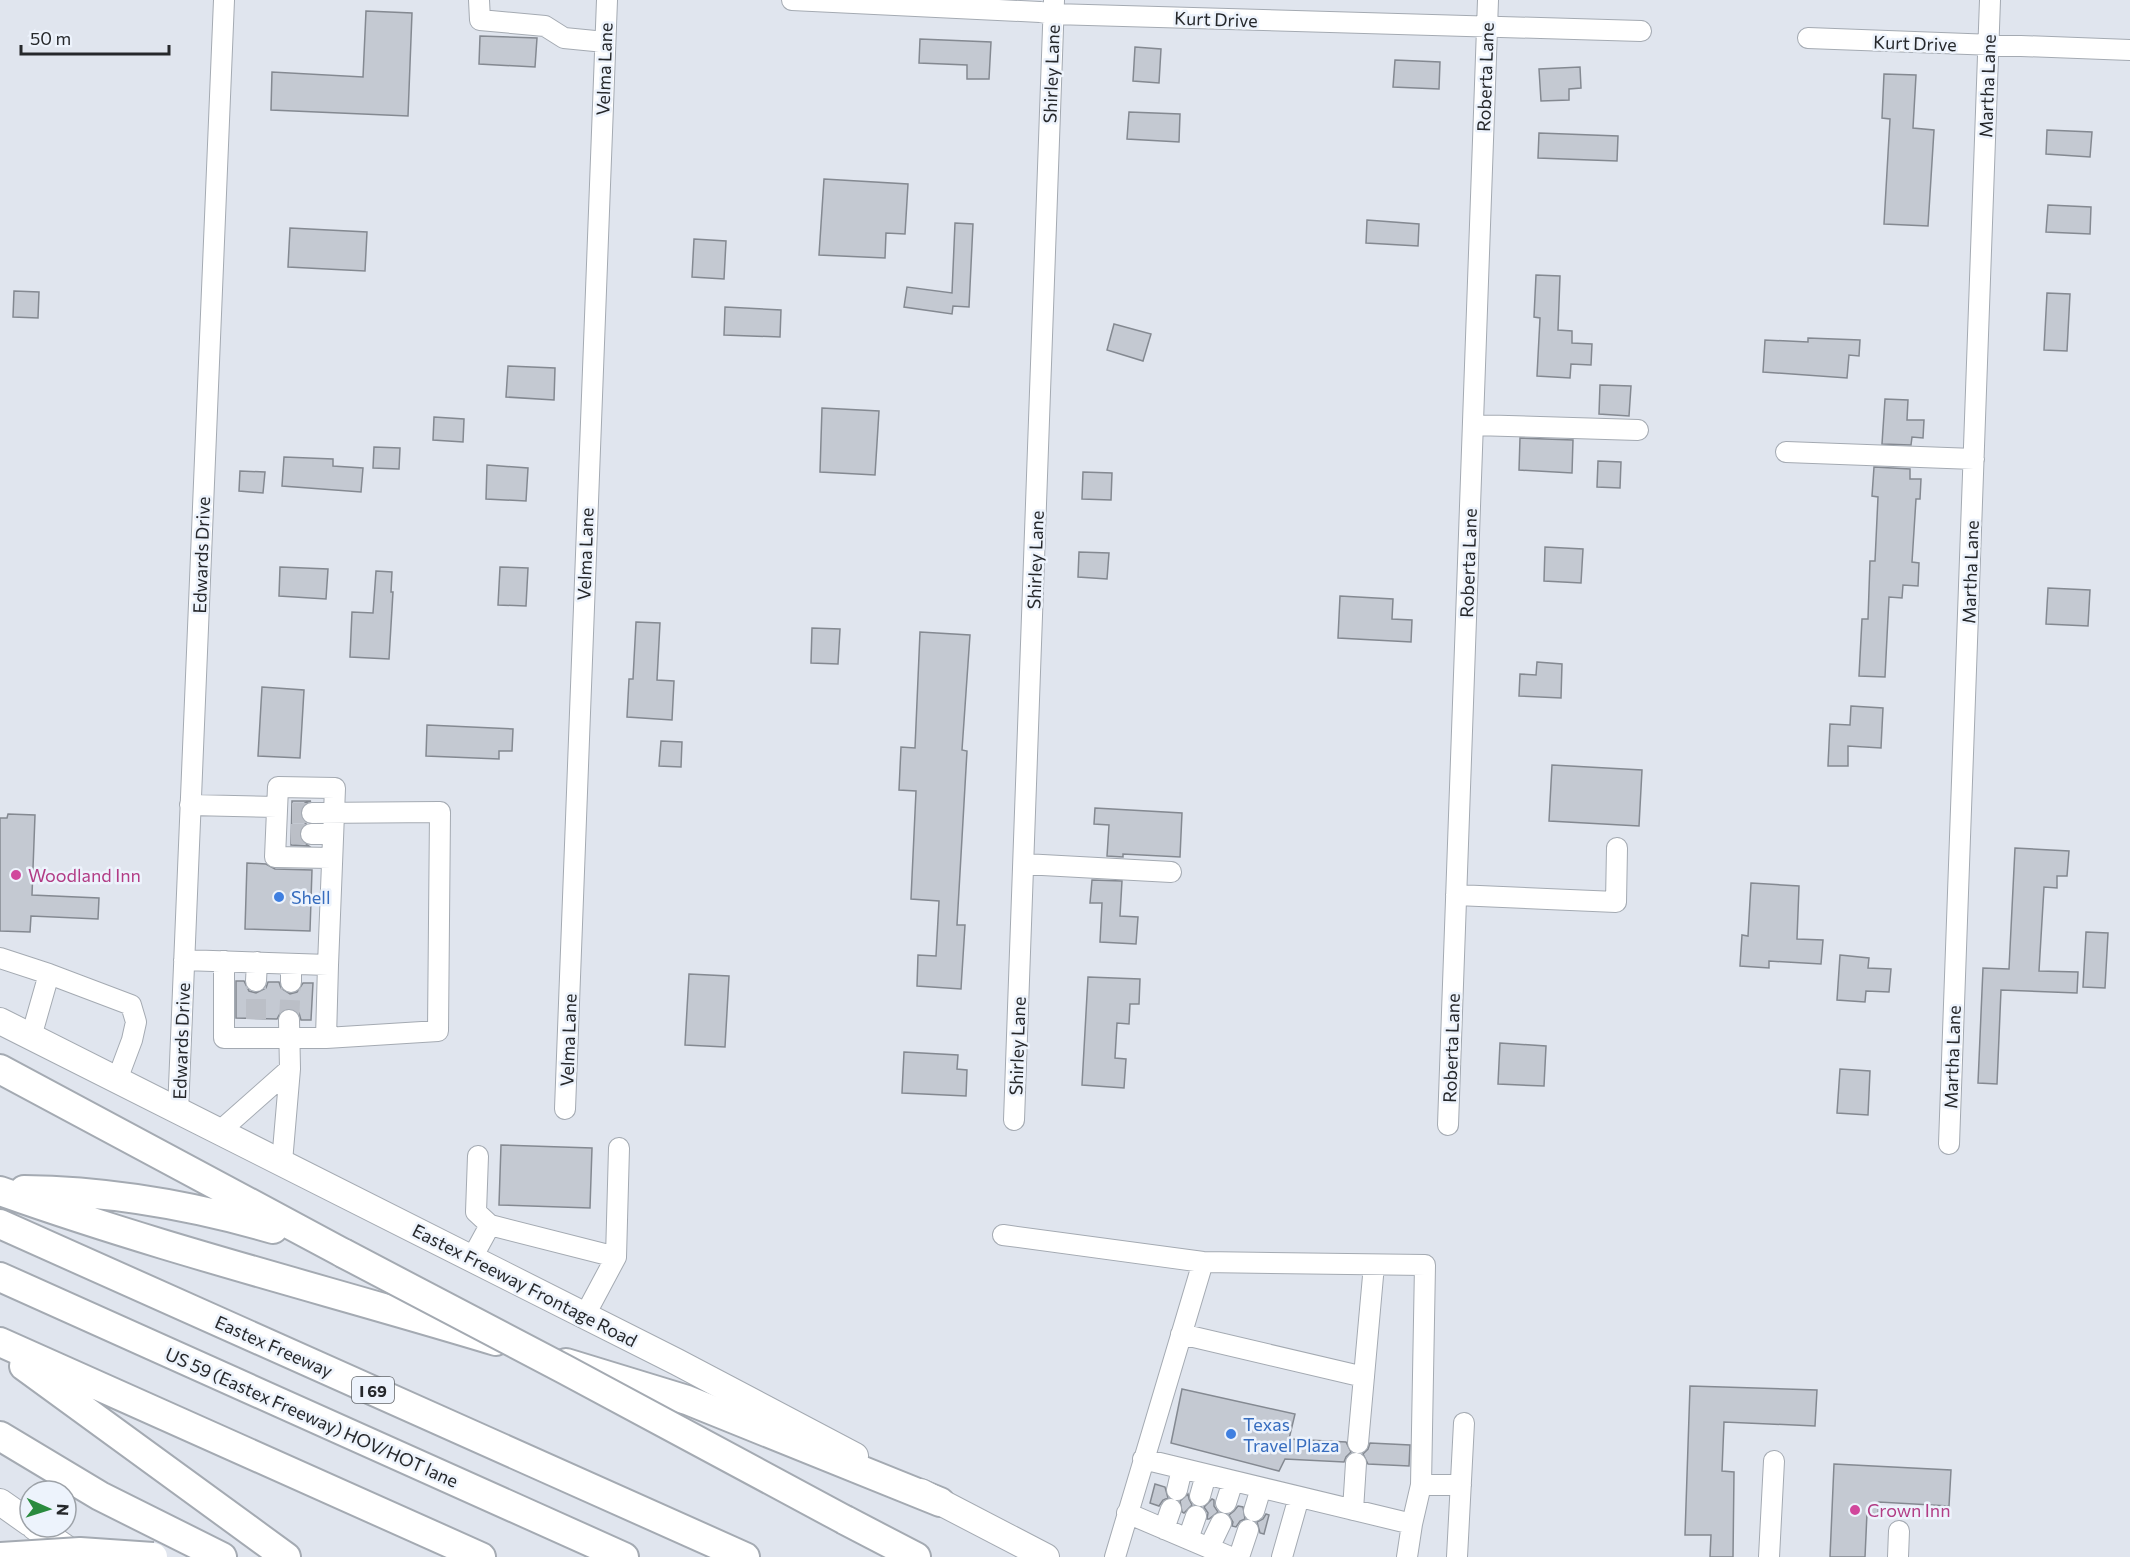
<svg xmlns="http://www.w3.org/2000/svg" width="2130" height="1557" font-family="Commissioner,sans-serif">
<rect width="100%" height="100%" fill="#e0e5ee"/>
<path fill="#c4c9d2" stroke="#848991" stroke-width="1.5" d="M366,11L412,13L408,116L271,110L272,72L363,77Z
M480,36L537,38L535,67L479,64Z
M920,39L991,42L989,79H967V65L919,63Z
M1135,47L1161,49L1159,83L1133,81Z
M1395,60L1440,62L1439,89L1393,87Z
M1580,67L1581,88L1569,89V100L1541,101L1539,69Z
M1884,74L1916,75L1913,128L1934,130L1928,226L1884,224L1890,119L1882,118Z
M1129,112L1180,114L1179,142L1127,139Z
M2047,130L2092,132L2090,157L2046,154Z
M1539,133L1618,136L1617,161L1538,158Z
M824,179L908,184L905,234L886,233L885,258L819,255Z
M2048,205L2091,207L2090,234L2046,232Z
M1367,220L1419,224L1418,246L1366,243Z
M955,223L973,224L969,307L953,306L952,314L904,307L907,287L952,293Z
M290,228L367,232L365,271L288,267Z
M694,239L726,241L724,279L692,277Z
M1536,275L1560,276L1558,330L1572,331V343L1592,344L1591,365L1571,364L1570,378L1537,376L1540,318L1534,317Z
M14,291L39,292L38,318L13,317Z
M2047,293L2070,294L2067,351L2044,350Z
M725,307L781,310L780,337L724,335Z
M1114,324L1151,334L1143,361L1107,350Z
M1808,338L1860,340L1859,356L1849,355L1847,378L1763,372L1765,340L1808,342Z
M508,366L555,368L554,400L506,397Z
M1600,385L1631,386L1629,416L1599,414Z
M1885,399L1908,400L1907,420H1924L1923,438L1912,437L1911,445L1882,444Z
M822,408L879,411L875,475L820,472Z
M434,417L464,419L463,442L433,440Z
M1520,438L1573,440L1572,473L1519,470Z
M374,447L400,448L399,469L373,468Z
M284,457L333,459V466L363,468L361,492L282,486Z
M1598,461L1621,462L1620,488L1597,487Z
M487,465L528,468L526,501L486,499Z
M1874,467L1910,469V479H1921L1920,499H1916L1912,562L1919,563L1918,586L1903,585L1902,598L1889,597L1885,677L1859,676L1862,619H1868L1870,561H1875L1878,497L1872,496Z
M240,471L265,472L263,493L239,491Z
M1083,472L1112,473L1111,500L1082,499Z
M1545,547L1583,549L1581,583L1544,581Z
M1079,552L1109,553L1107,579L1078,577Z
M280,567L328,569L326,599L279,596Z
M500,567L528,568L526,606L498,605Z
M376,571L392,572L391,592H393L389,659L350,657L352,612L373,613Z
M2048,588L2090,590L2088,626L2046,624Z
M1340,596L1393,599L1392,619L1412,620L1411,642L1338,638Z
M636,622L660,623L657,680L674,681L672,720L627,717L629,679H633Z
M812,628L840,629L838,664L811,663Z
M920,632L970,635L962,750L967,751L957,925H965L961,989L917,986L918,955L936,956L939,901L911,899L916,791L899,790L901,747L915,748Z
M1537,662L1562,664L1561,698L1519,696L1520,674L1536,675Z
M262,687L304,690L300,758L258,756Z
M1851,706L1883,708L1881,748L1848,746V766H1828L1830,724L1850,725Z
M427,725L513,729L512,751H499V759L426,756Z
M661,741L682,742L681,767L659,766Z
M1552,765L1642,770L1639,826L1549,821Z
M292,801H311L305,803L301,808V819L306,823L301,828L299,833L301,840L309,846L291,845Z
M1095,808L1182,813L1180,857L1123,854V857L1107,856L1109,825L1094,824Z
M8,814L35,815L32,895L99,898L98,919L31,916L30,932L0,931V818H7Z
M2015,848L2069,851L2067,876H2057V888L2044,887L2039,971L2078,972L2077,993L2001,990L1997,1084L1978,1083L1983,968L2009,969Z
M247,863L266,864L275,869L312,870L310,931L245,929Z
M1092,880L1122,881L1120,916L1138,917L1136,944L1100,942L1102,903H1090Z
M1751,883L1799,886L1797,939L1823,940L1821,964L1769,961V968L1740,966L1742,935L1748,936Z
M2086,932L2108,933L2105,988L2083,987Z
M1840,955L1869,958L1868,968L1891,969L1889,992L1866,991L1865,1002L1837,1000Z
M689,974L729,976L725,1047L685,1045Z
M1088,977L1140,979L1139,1004H1130L1129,1024L1117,1023L1115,1058L1126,1059L1124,1088L1082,1085Z
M236,981H244L249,991L256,993L266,988L268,982H279L281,988L290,994L297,992L303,983H313L311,1020H301L299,1013L289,1008L282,1010L277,1019L236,1018Z
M1500,1043L1546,1046L1544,1086L1498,1084Z
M904,1052L958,1055L957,1069L967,1070L966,1096L902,1093Z
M1840,1069L1870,1071L1868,1115L1837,1113Z
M501,1145L592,1148L590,1208L499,1205Z
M1690,1386L1817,1390L1815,1426L1724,1422L1722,1471L1734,1472L1733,1557H1710L1711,1535H1685Z
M1182,1389L1295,1414L1289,1439L1346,1442L1351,1452L1346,1457L1344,1462L1285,1459L1279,1471L1171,1443Z
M1370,1443L1410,1445L1409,1466L1368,1464L1363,1454L1368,1449Z
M1834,1464L1951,1470L1949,1506L1879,1502L1878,1514L1867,1513L1865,1557H1830Z
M1155,1484L1165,1487L1168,1498L1163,1500L1159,1506L1150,1503Z
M1188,1494L1189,1499L1192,1505L1184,1513L1182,1512L1180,1501Z
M1212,1499L1214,1500V1506L1218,1512L1209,1519H1207L1208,1513L1204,1507Z
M1238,1506L1243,1507L1245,1519L1240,1521L1236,1527L1232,1526L1233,1522L1229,1515L1234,1511Z
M1266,1514L1269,1515L1264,1534L1260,1533L1257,1522L1263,1519Z"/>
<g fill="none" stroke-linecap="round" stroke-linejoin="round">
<path stroke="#bbbfc7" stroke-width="20" stroke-dasharray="20 10" stroke-linecap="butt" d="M292,813H312
M291,834H311
M256,1019V981
M289,1020L291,982"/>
<defs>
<path id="minor" d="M479,0L480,20L545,26L564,38L605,42
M792,0L1040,12L1053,14L1641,31
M1808,38L2130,50
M1473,425L1638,430
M1786,452L1974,459
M190,805L277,807
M311,834H333
M1024,864L1171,872
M1456,895L1616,902L1617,848
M0,958L49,974L131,1005L136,1022L132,1040L117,1080
M184,960L328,965L326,1038
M224,961V1038H326L438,1031L440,812L312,813
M291,964V982
M328,965L335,788L278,787L275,857L331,858
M256,981L257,962
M31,1037L49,974
M565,1109L607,0
M178,1111L224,0
M1014,1120L1054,0
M1448,1125L1488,0
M220,1131L290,1069
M1949,1144L1990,0
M282,1162L290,1069L289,1020
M490,1225L616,1257
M1003,1235L1203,1262L1425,1265L1421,1485L1412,1524L1407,1557
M472,1258L490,1225L476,1212L478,1156
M585,1315L616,1257L619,1148
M1181,1334L1364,1377
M1358,1443L1374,1265
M1143,1459L1412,1524
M1421,1485H1461
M1177,1490L1182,1469
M1200,1496L1206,1475
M1226,1503L1233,1481
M1353,1510L1356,1463
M1254,1511L1261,1488
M1127,1513L1228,1556
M1164,1529L1171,1509
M1188,1539L1196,1516
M1209,1548L1221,1523
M1115,1557L1203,1262
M1239,1557L1248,1530
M1282,1557L1299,1497
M1457,1557L1464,1423
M1769,1557L1774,1461
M1898,1557L1899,1531"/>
<path id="major" d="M0,1021L677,1362L855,1456
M921,1492L1046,1557
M0,1502L30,1523
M35,1527L70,1551L82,1557"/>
<path id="highway" d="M0,1069L343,1253
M24,1190C109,1191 191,1205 273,1229
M0,1191C163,1249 331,1291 496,1341
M0,1224L745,1557
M0,1277L624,1557
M0,1342L481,1557
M566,1363L687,1400L940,1502
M24,1366L286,1557
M0,1436L100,1496L222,1557
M845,1520L916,1557"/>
</defs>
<use href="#minor" stroke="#a4aab2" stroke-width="22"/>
<use href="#major" stroke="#a4aab2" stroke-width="28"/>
<use href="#highway" stroke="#a4aab2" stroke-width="32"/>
<use href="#minor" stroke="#fff" stroke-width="20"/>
<use href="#major" stroke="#fff" stroke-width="26"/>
<use href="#highway" stroke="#fff" stroke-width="28"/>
<defs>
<path id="highway-bridge" d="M343,1253L564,1369L845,1520
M0,1557L80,1552L153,1557"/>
</defs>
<use href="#highway-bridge" stroke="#a4aab2" stroke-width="32" stroke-linecap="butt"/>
<use href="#highway-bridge" stroke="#fff" stroke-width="28"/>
</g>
<g fill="#d1479c" stroke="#edf3fc" stroke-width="2">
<circle cx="16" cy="875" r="6"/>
<circle cx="1855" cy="1510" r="6"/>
</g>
<g fill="#3f7fe0" stroke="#edf3fc" stroke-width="2">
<circle cx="279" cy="897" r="6"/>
<circle cx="1231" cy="1434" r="6"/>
</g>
<g text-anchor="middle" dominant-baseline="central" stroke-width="5" stroke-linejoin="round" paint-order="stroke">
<rect fill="#edf3fc" stroke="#62656a" stroke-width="1.5" x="352" y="1377" width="42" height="26" rx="4.5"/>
<g font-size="16" font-weight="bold" fill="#26282b">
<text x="373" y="1390">I 69</text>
</g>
<g font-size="18" fill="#26282b" stroke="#edf3fc">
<text transform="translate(1216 19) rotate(2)">Kurt Drive</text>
<text transform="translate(1915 43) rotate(2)">Kurt Drive</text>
<text transform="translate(604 69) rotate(-88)">Velma Lane</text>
<text transform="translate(1051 74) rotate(-88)">Shirley Lane</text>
<text transform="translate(1485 77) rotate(-88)">Roberta Lane</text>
<text transform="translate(1987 86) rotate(-88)">Martha Lane</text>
<text transform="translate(585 554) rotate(-88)">Velma Lane</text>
<text transform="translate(201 555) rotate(-88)">Edwards Drive</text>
<text transform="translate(1035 560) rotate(-88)">Shirley Lane</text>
<text transform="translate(1468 563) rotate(-88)">Roberta Lane</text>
<text transform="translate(1970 572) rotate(-88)">Martha Lane</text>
<text transform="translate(568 1040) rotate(-88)">Velma Lane</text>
<text transform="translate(181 1041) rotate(-88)">Edwards Drive</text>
<text transform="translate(1017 1046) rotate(-88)">Shirley Lane</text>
<text transform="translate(1451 1048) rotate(-88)">Roberta Lane</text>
<text transform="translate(1952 1057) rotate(-88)">Martha Lane</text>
<text transform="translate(525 1285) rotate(27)">Eastex Freeway Frontage Road</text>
<text transform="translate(274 1346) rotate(24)">Eastex Freeway</text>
<text transform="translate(312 1417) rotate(24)">US 59 (Eastex Freeway) HOV/HOT lane</text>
</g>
<g font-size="18" fill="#b23c85" stroke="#edf3fc" text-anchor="start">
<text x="28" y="875">Woodland Inn</text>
<text x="1867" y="1510">Crown Inn</text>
</g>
<g font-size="18" fill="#366cbe" stroke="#edf3fc" text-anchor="start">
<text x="291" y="897">Shell</text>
<text x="1243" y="1424">Texas<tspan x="1243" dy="21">Travel Plaza</tspan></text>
</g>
</g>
<g transform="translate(48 1509) rotate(93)"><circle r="28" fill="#edf3fc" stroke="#9da2a8" stroke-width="1.5"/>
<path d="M0-4.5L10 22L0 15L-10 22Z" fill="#2a8b3e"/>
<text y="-9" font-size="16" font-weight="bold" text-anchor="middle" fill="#26282b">N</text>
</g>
<path d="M21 45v9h148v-9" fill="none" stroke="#26282b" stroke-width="3"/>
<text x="30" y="45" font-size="18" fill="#26282b" stroke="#edf3fc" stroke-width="4.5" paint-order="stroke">50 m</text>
</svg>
